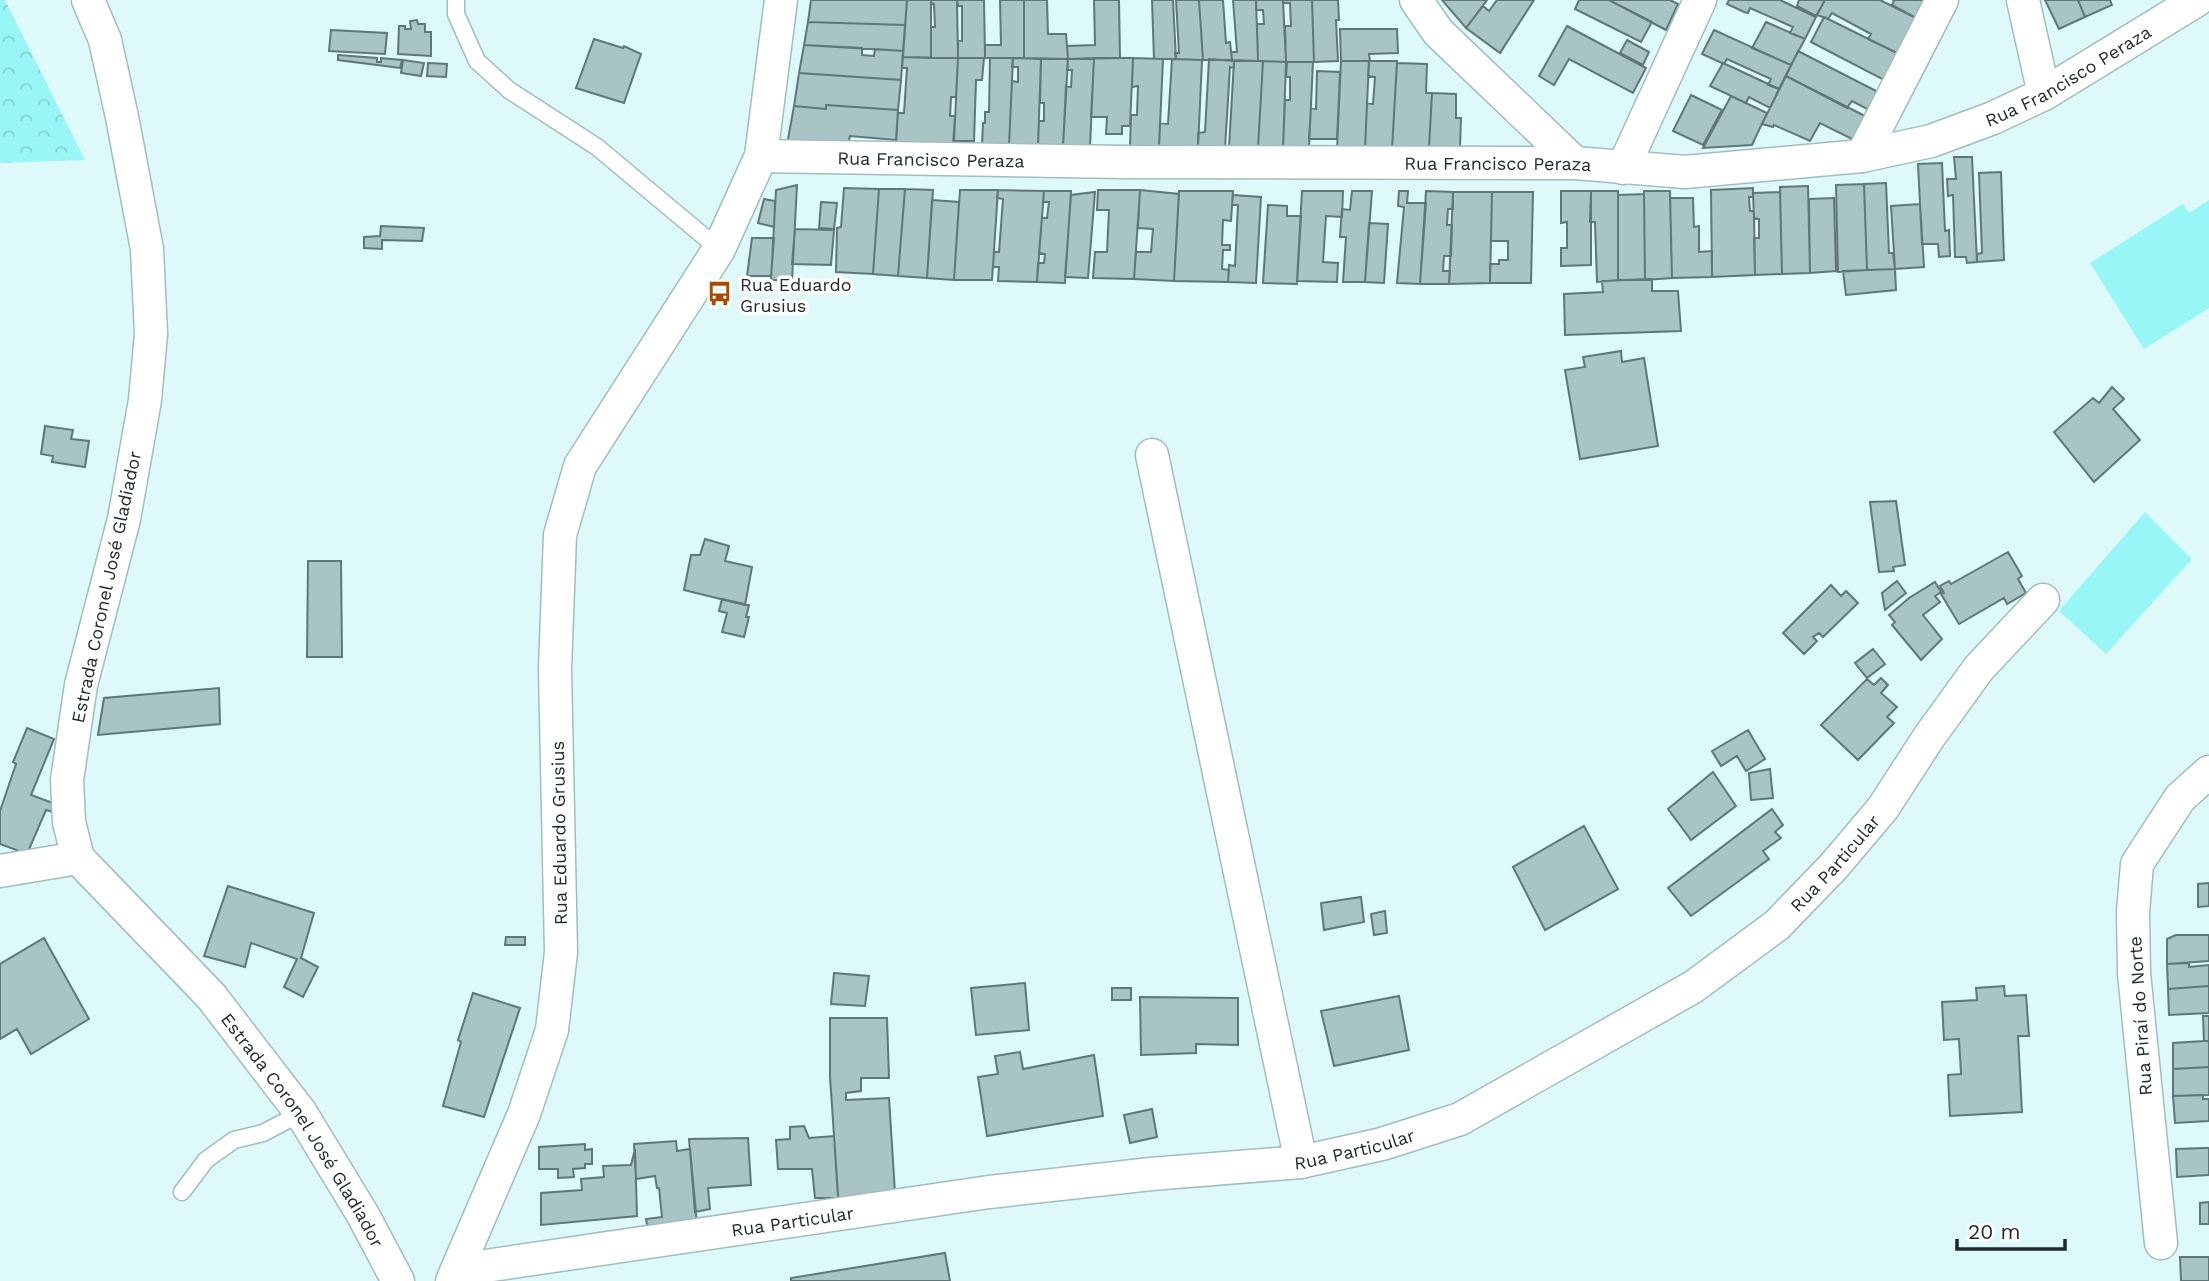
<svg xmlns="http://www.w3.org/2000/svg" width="2209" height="1281" font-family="'Work Sans',sans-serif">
<defs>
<pattern id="forest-crowns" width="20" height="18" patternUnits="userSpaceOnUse" patternTransform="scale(1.75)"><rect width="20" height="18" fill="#98f6f7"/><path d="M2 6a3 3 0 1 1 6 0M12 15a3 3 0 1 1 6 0" fill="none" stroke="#83d3d4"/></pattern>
</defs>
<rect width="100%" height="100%" fill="#ddf9f9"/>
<path fill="url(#forest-crowns)" d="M0,0H5L85,160L0,163Z"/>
<path fill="#98f6f7" d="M2209,200V308L2144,349L2090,263L2183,204L2189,213Z
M2145,512L2192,559L2106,654L2059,611Z"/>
<path fill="#a9c4c4" stroke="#5f7777" stroke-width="2" d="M811,0H907L905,25L808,22Z
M907,0H931V58L903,57Z
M931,0H957L958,58H931V27H935L934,4L931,3Z
M957,0H984L985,58H958V40L962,41V6H958Z
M1000,0H1024V58H985V45H1001Z
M1024,0H1047L1048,34H1066L1068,59L1024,58Z
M1094,0H1119L1120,58L1068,59L1067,46L1095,45Z
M1152,0H1173L1176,59H1154Z
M1176,0H1199L1203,60L1176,59L1175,53H1179Z
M1199,0H1223L1226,43L1230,42L1232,60H1203Z
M1233,0H1256L1258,61L1232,60L1231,52H1237Z
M1256,0H1283L1286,62L1258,61L1257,24H1264L1263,10H1256Z
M1283,0H1312L1314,62H1286L1285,26H1291L1290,3H1283Z
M1312,0H1338L1339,20H1336L1338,61L1314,62Z
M1442,0H1487L1466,28Z
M1497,0H1534L1500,53L1466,28L1483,6L1489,11Z
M1579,0H1609L1652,22L1641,42L1575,9Z
M1609,0H1670L1678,4L1666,30Z
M1729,0H1780L1816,17L1805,39L1790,33L1793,27L1750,8L1748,13L1744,12L1727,4Z
M1799,0H1825L1816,16L1797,6Z
M1825,0H1880L1916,18L1899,54L1868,39L1871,34L1832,13L1828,19L1817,15Z
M1893,0H1925L1916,18L1892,5L1894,1Z
M2045,0H2078L2085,17L2059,29Z
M2078,0H2110L2112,5L2085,17Z
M1824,17L1899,54L1886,81L1811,42Z
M417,20L418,24H425V32H431V56L398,54L399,26H405V29H411L410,21Z
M808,22L905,25L903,51L804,45Z
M1766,22L1805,39L1791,65L1752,48Z
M1567,26L1646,68L1633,93L1569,59L1554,85L1539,76Z
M1340,29H1397L1398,53L1369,54L1370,61H1341Z
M331,30L387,33L385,54L329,51Z
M1714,30L1791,65L1779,89L1768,85L1771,79L1727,59L1724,64L1702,54Z
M594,39L623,48L624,46L641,54L624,103L576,88Z
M1627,40L1649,52L1643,65L1620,53Z
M804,45L862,48V55L874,56L875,49L903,51L901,80L799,73Z
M1798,51L1880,93L1871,111L1852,101L1847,108L1786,76Z
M338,55L377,58V62H381V58L402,60L400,68L338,60Z
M903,57L958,58L956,97H951L950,116H955L953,146L896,144L898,113H904L907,68H902Z
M958,58H984L982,80H976L974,141H954Z
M990,58H1013L1009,146H982L983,123H985V112H989Z
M1013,58L1041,59L1038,146H1009L1012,81L1018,82V67H1012Z
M1094,58H1133L1130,126H1122V134H1106L1107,117H1091Z
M1094,58L1090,147H1063L1066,86L1071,87L1072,70H1067L1068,59Z
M1133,58L1163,59L1159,147H1130L1131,115H1137L1138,86L1132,87Z
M1041,59H1068L1063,147L1038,146L1039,121H1044V103H1040Z
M1172,59L1202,60L1198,148L1159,147L1160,123L1168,124Z
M1209,59L1234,61V68L1230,67L1225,148H1198V133L1205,132Z
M403,60L424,63L421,76L401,73Z
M1234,61H1263L1258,148H1229Z
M1263,61L1286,62L1283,149L1258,148Z
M1341,61H1369L1365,149H1337Z
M1369,61H1397L1392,149H1365L1367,103L1373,104L1375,77L1368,76Z
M1287,62H1313L1309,148L1283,149L1285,100H1290V77H1286Z
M428,63L447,64L446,77L427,76Z
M1397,63L1427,64L1426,93H1432L1429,148L1392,149Z
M1723,63L1779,89L1770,108L1749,97L1746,103L1710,86Z
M1317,71L1340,72L1337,139H1309L1311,108L1316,109Z
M799,73L901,80L898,110L826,105V109L794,106Z
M1786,76L1867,117L1854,140L1820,123L1810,141L1774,125L1773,127L1762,124Z
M1432,93L1456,94V118H1461L1460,147L1429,148Z
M1691,95L1722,110L1703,145L1673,131Z
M1731,96L1767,113L1752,145L1703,148Z
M826,105L898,110L896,140L850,136L848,144L791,145L788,139L794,106L826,109Z
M1954,157H1972L1977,262L1967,263L1966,257H1955L1953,195L1948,196L1947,179H1956Z
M1942,163L1945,231L1949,230L1950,256L1939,257L1938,244H1922L1918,164Z
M2001,172L2004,260L1977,262V254L1982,253L1979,173Z
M1886,183L1889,253H1893L1895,269L1867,270L1864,184Z
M1864,184L1867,270L1838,272L1836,185Z
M797,185L792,281L771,280L776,190Z
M1808,186L1810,273L1782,274L1780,187Z
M844,188L879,189L873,274L836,272L837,228L841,227Z
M1753,188V197H1749L1750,211H1753L1754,214L1755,275L1712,277L1711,190Z
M879,189H905L898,276L873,274Z
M905,189L933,190L927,278L898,276Z
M960,190H998L992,280H954Z
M998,190L1044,191L1037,282L998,281L999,267H993L994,252H999L1003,199L997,198Z
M1098,190H1140L1134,279L1093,278L1095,252H1107L1109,210H1097Z
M1140,190L1179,194L1174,281L1134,279L1136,252H1151L1153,229L1138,228Z
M1044,191H1071L1065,283L1037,282L1038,263H1044L1045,254L1039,253L1042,218H1047L1049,202H1043Z
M1179,191H1233L1231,221L1223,220L1222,245H1230V250H1223L1222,269L1229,270L1228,282L1174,281Z
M1302,191H1343L1342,217L1326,216L1323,262L1338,263L1337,282L1297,281Z
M1352,191H1372L1365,282H1343L1346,237H1340L1342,209L1350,210Z
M1399,191H1408L1407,203H1426L1420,284L1397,283L1404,207L1398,206Z
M1426,191L1453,192V209H1448L1447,225H1452L1451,256H1444L1443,271H1450L1449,284H1420Z
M1561,191H1591V265L1561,266V248H1567V222L1561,223Z
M1591,191H1618V280L1597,282L1595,222H1590Z
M1644,191H1670L1672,278L1645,280Z
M1095,192L1088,278L1065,277L1071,195Z
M1453,192H1492L1490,283L1449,284Z
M1492,192H1533L1531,283H1490V264H1499V260H1508V241H1491Z
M1780,192L1782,274L1755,275L1754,238H1759V219L1754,218L1753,193Z
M1644,194L1645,280H1618V195Z
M1233,195L1261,197L1256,283L1228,282L1229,265L1235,266L1238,205H1232Z
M1670,198H1693L1694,227L1699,226V252L1712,251V277L1672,278Z
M1834,198L1836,271L1810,273L1809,199Z
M764,199L775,201L774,227L758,223Z
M932,200L959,202L954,280L927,278Z
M821,202L837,203L834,229L819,228Z
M1920,204L1924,267L1895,269L1891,206Z
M1268,205L1287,206V216H1301L1297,284L1263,283Z
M1369,223L1388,224L1384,283L1365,282Z
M381,226L424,228L422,241L382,240V249L364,248V237L380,236Z
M795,229L834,230L831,265L792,264Z
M752,238H774L771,276H747Z
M1895,269L1896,290L1846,295L1843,271Z
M1649,279H1652V291H1678L1681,331L1565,335L1564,294L1603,292L1602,281Z
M1621,351L1622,362L1644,358L1658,446L1580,459L1565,370L1585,367L1583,357Z
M2112,387L2124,399L2113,409L2140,440L2094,482L2054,432L2093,398L2099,403Z
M45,426L73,430L71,439L89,441L85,467L52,462L53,456L41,454Z
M1896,501L1905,565L1893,567L1894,571L1879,572L1870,502Z
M705,539L729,546L725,561L752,567L745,605L684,590L691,555H700Z
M2008,552L2022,576L2018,579L2026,593L2007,604L2004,598L1959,624L1941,594L1944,593L1940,586L1949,581L1951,584Z
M308,561H341L342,657H307Z
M1897,581L1906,593L1885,610L1882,593Z
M1935,582L1941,592L1935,596L1940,602L1923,615L1942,639L1921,660L1892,625L1895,622L1889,615L1909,598Z
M1831,585L1841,596L1846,591L1858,603L1823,637L1819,633L1813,637L1817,641L1804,654L1783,633Z
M722,599L749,605L746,617H749L744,637L722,632L727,613L719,611Z
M1873,649L1885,664L1867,678L1855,663Z
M1881,678L1888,685L1881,693L1897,707L1887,717L1894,723L1858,760L1821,725L1867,679L1874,685Z
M219,688L220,724L98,735L104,698Z
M27,728L54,739L31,795L61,806L60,814L46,810L27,854L0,844V811L16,764L13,762Z
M1748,730L1765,759L1746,771L1737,756L1721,766L1712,751Z
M1770,769L1773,798L1751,800L1749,773Z
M1713,772L1736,806L1691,840L1668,809Z
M1772,809L1783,825L1775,832L1781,838L1763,851L1769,859L1691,916L1668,888Z
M1584,826L1618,889L1545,930L1513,867Z
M2209,883V906L2198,907V884Z
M228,886L314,913L301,958L318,967L303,997L284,987L297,959L251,943L245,967L204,956Z
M1361,897L1364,922L1324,930L1321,903Z
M1385,911L1387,933L1374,935L1371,914Z
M2176,935H2209V961L2167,964V939Z
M506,937H525V945H505Z
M44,938L89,1019L31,1054L17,1029L0,1039V964Z
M2189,963V967L2209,965V986L2168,989L2167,964Z
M834,973L869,976L865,1006L831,1004Z
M1025,983L1029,1030L976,1035L971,988Z
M2004,986L2005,996L2026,995L2029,1036H2018L2022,1112L1950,1116L1948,1075L1961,1074L1959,1039L1944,1040L1942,1002L1977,1000L1976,988Z
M2209,986V1013L2169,1015L2168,989Z
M1112,988H1131V1000H1112Z
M473,993L520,1008L484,1117L443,1106L461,1042L458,1040Z
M1399,996L1409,1050L1334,1066L1321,1011Z
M1140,997L1238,998V1045L1196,1044V1053L1141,1055Z
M2203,1016H2209V1041H2204Z
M830,1018H887L889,1078H861V1091L846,1093V1100L889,1098L895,1193L839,1209L830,1077Z
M2204,1041H2209V1067L2173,1069V1043Z
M1020,1052L1023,1069L1094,1055L1103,1116L987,1136L978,1077L998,1074L995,1056Z
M2209,1067V1095L2173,1096V1069Z
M2203,1095V1099H2209V1121L2175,1123L2173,1096Z
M1152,1109L1157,1137L1130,1143L1124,1115Z
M804,1126L809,1138L834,1136L838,1198H815L812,1169H778L776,1140L790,1139V1127Z
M748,1138L751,1185L708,1188L710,1209L695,1212L689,1139Z
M676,1141L677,1151L690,1149L697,1224L648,1230L646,1219L662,1217L659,1188H657L655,1176L636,1179L634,1144Z
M585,1144V1150L592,1149V1164H585V1168L573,1169L574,1177L558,1178V1169H539V1147Z
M2205,1148H2209V1175L2177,1177L2176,1149Z
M635,1149L637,1216L541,1225V1193L582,1190L581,1179L604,1177L603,1166L631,1165Z
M2209,1202V1224H2200V1203Z
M945,1253L950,1281H791V1278Z
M2180,1257H2209V1281H2181Z"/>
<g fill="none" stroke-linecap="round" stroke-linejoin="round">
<defs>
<path id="lane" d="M456,0V14L477,61L509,90L597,147L719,249
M182,1192L206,1160L234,1140L263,1133L301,1113"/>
<g id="street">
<path id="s1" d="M88,0L105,40L122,117L147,249L151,334L145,400L124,519L81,685L67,780L69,822L78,858L211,996L301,1113L363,1215L398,1281"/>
<path d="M1416,0L1438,32L1575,163"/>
<path d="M2023,0L2044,94"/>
<path id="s2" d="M761,156L1124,162L1575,163L1685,172L1862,156L1931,141L1993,118L2044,94L2197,0"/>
<path d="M1862,156L1942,0"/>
<path d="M1623,168L1700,0"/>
<path d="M1152,455L1301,1162"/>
<path d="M0,871L78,858"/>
<path d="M2161,1243L2134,973L2133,912L2137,864L2180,798L2209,772"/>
<path id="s3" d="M458,1270L989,1192L1151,1174L1301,1162L1382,1144L1460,1119L1693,987L1777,925L1834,866L1883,808L1929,737L1979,668L2043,600"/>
<path d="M452,1281L524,1114L552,1030L561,952L555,669L560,535L580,466L719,249L761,156L781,0"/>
</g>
</defs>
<use href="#lane" stroke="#a3bdbd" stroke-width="19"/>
<use href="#street" stroke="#a3bdbd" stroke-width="35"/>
<use href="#lane" stroke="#fff" stroke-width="16"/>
<use href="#street" stroke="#fff" stroke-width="32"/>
</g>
<defs>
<symbol id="bus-bare" viewBox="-9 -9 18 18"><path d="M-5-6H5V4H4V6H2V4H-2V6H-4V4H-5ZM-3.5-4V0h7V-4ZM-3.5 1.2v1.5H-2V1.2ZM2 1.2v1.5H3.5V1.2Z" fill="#aa4a03" stroke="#fff" stroke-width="2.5" paint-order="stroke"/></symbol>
</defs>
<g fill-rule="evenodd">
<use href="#bus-bare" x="702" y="276" width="35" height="35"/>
</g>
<g text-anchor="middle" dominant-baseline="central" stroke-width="7" stroke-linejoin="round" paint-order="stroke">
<g font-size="18" fill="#1d2828" stroke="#fff">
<text stroke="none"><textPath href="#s2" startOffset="1325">Rua Francisco Peraza</textPath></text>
<text stroke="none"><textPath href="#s2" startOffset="170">Rua Francisco Peraza</textPath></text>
<text stroke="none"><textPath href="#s2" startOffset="737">Rua Francisco Peraza</textPath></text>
<text transform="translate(106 587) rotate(-78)">Estrada Coronel José Gladiador</text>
<text transform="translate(559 833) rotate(-91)">Rua Eduardo Grusius</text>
<text stroke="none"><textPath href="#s3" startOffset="1472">Rua Particular</textPath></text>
<text transform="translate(2140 1016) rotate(-94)">Rua Piraí do Norte</text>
<text stroke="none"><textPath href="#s1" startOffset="1230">Estrada Coronel José Gladiador</textPath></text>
<text stroke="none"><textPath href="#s3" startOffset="905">Rua Particular</textPath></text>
<text stroke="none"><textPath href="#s3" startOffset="338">Rua Particular</textPath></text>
</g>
<g font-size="18" fill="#1d2828" stroke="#fff" text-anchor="start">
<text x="740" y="284">Rua Eduardo<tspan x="740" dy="21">Grusius</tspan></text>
</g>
</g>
<path d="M1957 1239v10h108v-10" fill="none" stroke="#1d2828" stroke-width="3.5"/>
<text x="1968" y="1239" font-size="21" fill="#1d2828" stroke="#ffffff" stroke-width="5" paint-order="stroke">20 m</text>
</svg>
